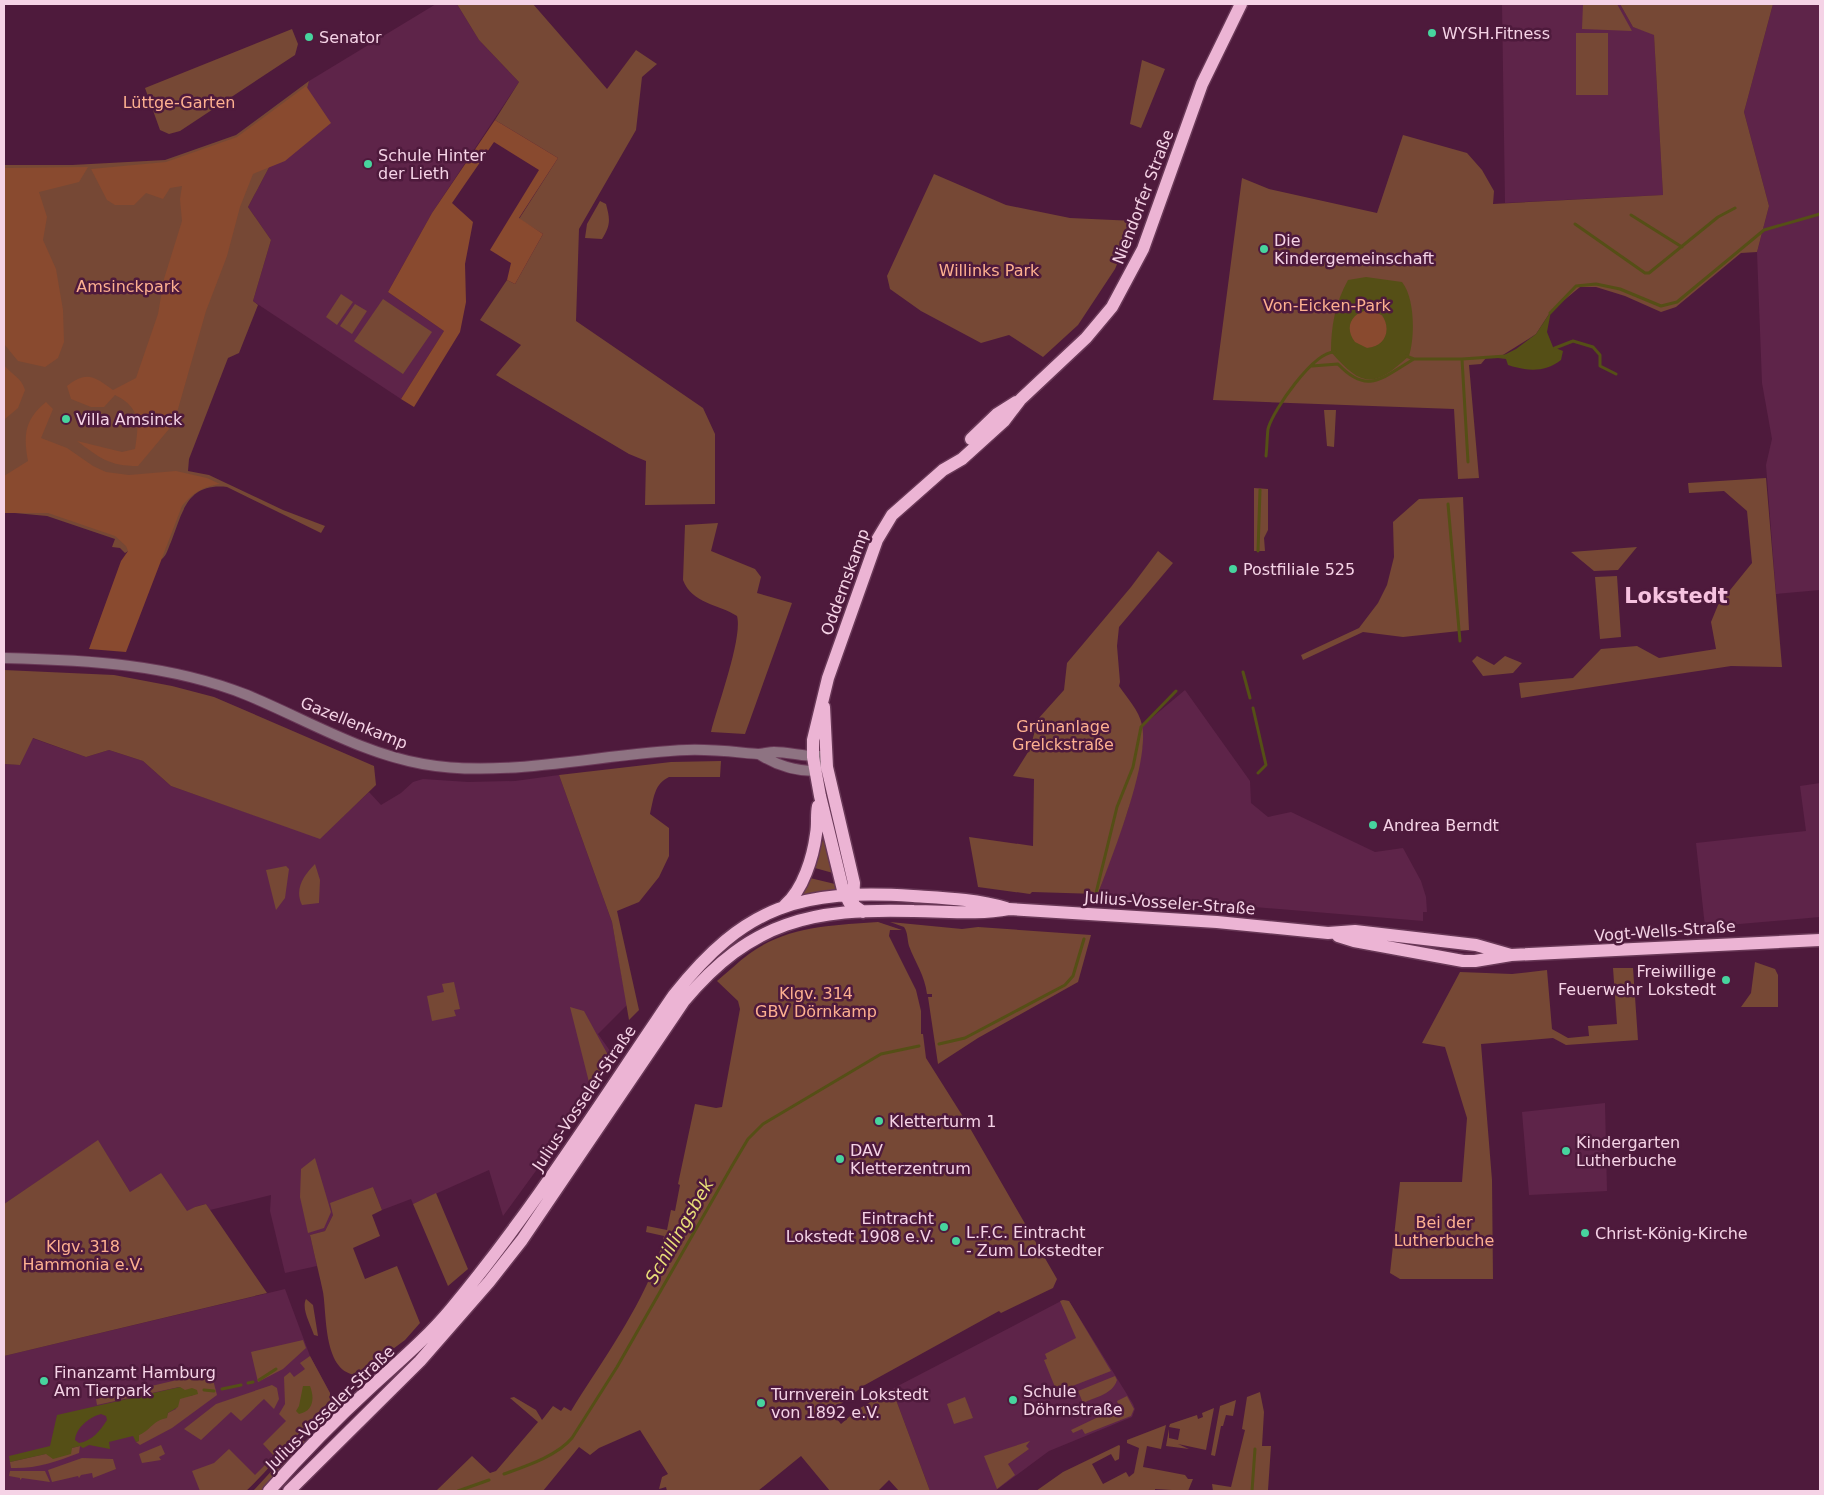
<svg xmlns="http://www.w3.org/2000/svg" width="1824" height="1495" font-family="'DejaVu Sans',sans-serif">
<rect width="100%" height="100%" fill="#4e1a3c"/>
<path fill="#5e2449" d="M436,4H457L479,40L519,82L432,213L388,292L444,331L401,399L253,301L271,240L248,207L304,101L309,81Z
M1502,4H1620L1633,27L1654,34L1663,195L1505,203Z
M1773,4H1820V590L1776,594L1766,465L1772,439L1762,383L1757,252L1769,206L1744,112Z
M1185,690L1250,781L1251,803L1268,817L1291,812L1375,852L1403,848L1421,881L1426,897L1427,912H1423V921L1098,894L1128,810L1143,744L1142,726Z
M32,738L86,757L109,750L143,761L171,786L320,838L369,792L381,805L401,793L413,782L423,779L468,782L515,781L559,775L612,922L627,1005L598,1034L613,1055L595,1081L599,1084L503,1216L489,1170L413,1204L411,1199L382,1210L373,1187L333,1215L325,1231L310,1235L317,1266L285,1273L270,1211L271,1195L210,1210L206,1204L195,1207L188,1212L130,1192L98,1141L4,1204V764L20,765Z
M1820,783V917L1705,927L1696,843L1806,831L1800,786Z
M1605,1103L1607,1191L1529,1195L1522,1112Z
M285,1289L310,1356L330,1393V1401L306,1424L283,1453L246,1491H4V1356Z
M1063,1300L1069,1301L1133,1404L1135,1409L1132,1417L1049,1451L995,1491H930L892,1389Z"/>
<path fill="#764835" d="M457,4H533L607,89L636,50L657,64L642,77L636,130L579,229L576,321L703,408L715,434V504L645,505L646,461L629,454L496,375L521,345L480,320L507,280L515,284L543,234L519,219L558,158L495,120L519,82L479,40Z
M1583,4H1617L1632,31L1582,29Z
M1620,4H1773L1744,112L1769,206L1757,252L1741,253L1676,307L1661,312L1625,296L1596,287H1580L1551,311L1536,334L1530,338L1498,358H1486L1481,364L1469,365L1479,478L1458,479L1454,409L1213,400L1242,178L1269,189L1377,213L1403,135L1467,153L1482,170L1494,191L1493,204L1663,195L1654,35L1633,27Z
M292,29L298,44L295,55L180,131L169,134L160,130L145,88Z
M1576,33H1608V95H1576Z
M1142,60L1165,69L1141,128L1130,124Z
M309,81L304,101L248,207L271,240L253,301L258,305L239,353L228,358L189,459L188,471L209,475L283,510L325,526L321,533L227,487C187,483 183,511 171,542C168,548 167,555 162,559L135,547L125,553L120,548L112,547L115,539L47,516L4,512V165H72L165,160L236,135Z
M934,174L1006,205L1070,218L1135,221L1115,269L1078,325L1043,357L1009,335L981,343L921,311L890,289L887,276Z
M600,201L606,204C610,219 611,225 602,239L585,238L587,224Z
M341,294L353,302L337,325L326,317Z
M383,299L432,332L403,374L354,341Z
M355,304L367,311L352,334L340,326Z
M1324,410H1336L1334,447L1327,446Z
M1766,478L1782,667L1731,666L1521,698L1519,683L1573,678L1601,649L1637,646L1659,658L1716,649L1711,622L1718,605L1752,563L1747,511L1724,491L1689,493L1688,483Z
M1254,488L1268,489V530L1264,538L1265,551H1254Z
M1463,497L1469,630L1403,637L1363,632L1303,660L1301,655L1359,628L1378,603L1387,585L1394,557L1393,522L1419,499Z
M718,523L711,551L755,569L761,577L757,593L792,603L745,734L711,732C717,707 743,638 737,616C719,604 692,604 683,580L685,525Z
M1637,547L1618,570L1594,571L1571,552Z
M1158,551L1173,563L1119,627L1117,646L1120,682L1119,686C1127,698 1139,710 1142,725C1150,762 1112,856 1098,894L1032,892L1030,894L978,887L969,837L1033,846L1034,779L1013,776L1030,749L1038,719L1064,690L1067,663L1131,587Z
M1617,576L1621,637L1600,639L1595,577Z
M1477,656L1494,665L1505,656L1522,663L1513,673L1483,676L1472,661Z
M4,670L114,675L172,686L214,697L374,766L376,785L320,839L171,786L143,761L109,750L86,757L33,738L20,765L4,764Z
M721,761L720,777H669C654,784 654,798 650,814L669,828V856L659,877L639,902L617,911L639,1010L629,1020L612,922L559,775L671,762Z
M823,839H825L833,873L815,868Z
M315,864L320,880L319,903L302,905C294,889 304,875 315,864Z
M286,866L289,869L285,898L276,910L266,870Z
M810,878L835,884L836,890L798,897Z
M878,922L902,930H890L889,936L916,990L921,1011V1034H923L926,1058L967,1123L1057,1279L1053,1288L1001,1313L999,1311L863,1386L831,1412L841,1424L857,1410L892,1389L930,1491H899L889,1480L878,1491H830L801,1456L758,1491H667L666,1487L659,1489L662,1477L668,1474L640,1430L599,1448L590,1455L579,1447L543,1491H436L472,1456L490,1473L496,1471L538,1422L510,1398L514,1397L536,1410L542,1420L553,1406L561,1411L564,1407L571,1411C603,1359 651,1295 664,1236L646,1232L647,1226L667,1230L671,1210L675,1211L680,1185L678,1184L695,1104L716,1108L722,1107L740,1009L738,1001L717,981C728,972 738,962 749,954C786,926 835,925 878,922Z
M890,922L962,929L978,927L1091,935L1078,982L978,1038L938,1064L928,997H932V994H927C925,976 915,962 909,946C907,939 908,933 904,927Z
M1755,962L1775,969L1778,975V1007H1741L1751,993Z
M1613,968H1633L1638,1040L1566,1045L1553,1038L1481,1044L1492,1180L1493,1279H1400L1390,1273L1400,1182H1462L1467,1118L1445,1047L1422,1043L1460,972L1512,974L1547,970L1552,1029L1568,1038L1589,1036L1588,1026L1617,1024Z
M454,982L460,1009L454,1010L456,1016L432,1021L427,996L444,992L442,984Z
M570,1007L584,1011L608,1055L591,1090Z
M98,1140L130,1192L161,1173L187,1211L195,1207L206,1204L267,1293L4,1356V1204Z
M315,1158L331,1212L324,1228L308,1233L300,1197L301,1169Z
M373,1187L382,1210L372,1215L380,1236L353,1248L365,1279L397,1266L420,1323L405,1340L358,1375C323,1374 327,1315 323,1292C319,1273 314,1254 310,1235L325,1231L333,1215L330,1203Z
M436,1193L468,1269L448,1286L413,1204Z
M306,1299L313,1305L318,1336L314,1335C311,1325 301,1309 306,1299Z
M1063,1300L1069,1301L1111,1371L1057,1392L1044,1360L1047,1359L1045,1354L1076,1338L1060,1301Z
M303,1340L306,1348L283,1369L258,1382L251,1352Z
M310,1356L330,1393V1401C300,1429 276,1463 246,1491H200L192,1471L214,1463L229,1449L255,1475L274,1456L263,1444L286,1421L279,1414L285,1404L284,1377L290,1372L294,1377L305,1369L300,1363Z
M211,1372L217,1395L172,1428L140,1445L136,1442L139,1441V1435L157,1419L166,1418L168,1413L176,1409L179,1399L186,1395L193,1396L179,1387L97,1405L96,1399Z
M1115,1376L1117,1380C1113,1394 1096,1397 1083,1403L1078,1391Z
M272,1385L277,1388L279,1399L274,1409L264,1399L241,1421L231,1412L201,1440L184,1429L216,1404Z
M1260,1392L1264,1412L1262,1446H1271L1268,1490L1213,1491L1212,1484L1231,1487L1245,1430L1242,1429L1247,1397Z
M1127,1396L1134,1409L1131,1416L1085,1434L1082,1429L1073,1433L1071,1430L1119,1407L1117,1401Z
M965,1397L973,1418L954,1424L947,1404Z
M1236,1400L1233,1416L1226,1415L1223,1426H1221L1215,1456L1211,1455L1220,1406Z
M1214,1408L1206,1450L1178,1444L1189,1449L1166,1446L1169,1429V1438L1178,1440L1180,1429L1169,1427L1170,1424L1197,1415L1198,1419L1203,1417L1202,1413Z
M1166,1425L1161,1449L1147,1446L1143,1467L1185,1475L1188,1479H1193L1188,1491L1155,1489V1491H1036L1063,1472L1119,1445L1120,1446L1119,1459L1115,1461L1111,1454L1092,1464L1103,1484L1126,1472L1129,1477L1134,1473L1139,1448L1127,1443V1440Z
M301,1439L305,1442L261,1491H253Z
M1030,1441L1026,1446L1029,1449L1008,1464L1015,1475L997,1489L984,1456Z
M161,1445L165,1454L159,1457L161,1460L142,1463L139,1454Z
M80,1446L79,1453C55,1462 36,1469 11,1468L10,1462Z
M82,1458L113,1459L116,1469L93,1478L92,1473L81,1475L79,1478L78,1476L52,1482L48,1470Z
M10,1471H45L50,1482L22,1478L20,1480V1478L9,1476Z"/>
<path fill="#894a2f" d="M306,86L331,123L285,161L253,174L240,207L227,256L206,311L174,423L138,466C109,466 100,458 77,441L122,452L135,449C139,423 141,408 115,395L104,407H91L71,399L67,386C87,370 95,377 113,390L136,378L158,314L164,279L182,221L180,199L182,186L170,188L163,199L146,193L134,205H115L107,200L91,169L166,162L237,137Z
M495,120L558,158L519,218L543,234L515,284L507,280L511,263L490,250L539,170L494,142L452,203L473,222L465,264L466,302L460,332L414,407L401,399L444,331L388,292L432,213Z
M88,167L79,182L39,192L47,217L43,240L56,269L63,310L64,342L58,358L45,367L18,361L4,344V168Z
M1349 329a19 19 0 1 1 38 0a19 19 0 1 1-38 0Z
M4,365C12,375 21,377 25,390L18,408L5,419Z
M46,402L53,409L41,438L67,448L93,466L106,472L129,475L176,471L207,478L220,484C202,487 194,492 182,506L126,652L89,649L121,561L128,551L126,546L115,536L48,513H4V476L28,461C23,435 25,419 46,402Z"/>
<path fill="#554f16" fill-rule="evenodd" d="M1366,277L1402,282C1415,298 1415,337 1409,356C1373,389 1362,387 1331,352C1331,327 1335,303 1348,280ZM1368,310L1382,315C1392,330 1385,347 1367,348L1355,342C1344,328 1351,313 1368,310Z
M1551,311L1547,332L1553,347L1563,351L1561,360C1544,373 1527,371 1508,365L1506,359L1498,358L1516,349L1536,334Z
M303,1386H310C315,1399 313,1411 299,1414L296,1411L299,1406Z
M180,1387L185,1390L192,1388L197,1390L198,1394L180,1399L178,1407L168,1413L167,1418C153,1420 150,1431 139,1435V1441L136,1442L133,1436L109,1442L110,1449L89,1445L83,1448L80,1446L72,1448L71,1454L53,1459L46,1454L10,1462L9,1456L50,1446L57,1415ZM101,1414L106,1416L107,1420C100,1431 92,1441 79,1443L75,1440C76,1428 89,1417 101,1414Z"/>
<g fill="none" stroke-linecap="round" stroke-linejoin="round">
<path stroke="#554f16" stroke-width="3" d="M1631,215L1682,247
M1575,224L1645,273H1649L1718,217L1735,208
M1550,313L1576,286L1596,284L1620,289L1661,306L1677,302L1764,230L1820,214
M1555,348L1573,341L1593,347L1600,355V366L1616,374
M1406,356L1414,359H1462L1506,356
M1462,359L1468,462
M1312,366L1338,364C1368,396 1383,377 1414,359
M1266,456C1267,447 1267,437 1268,429C1273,410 1314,351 1335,352
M1448,504L1460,641
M1258,551L1260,490
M1243,672L1250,698
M1253,708L1266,765L1258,773
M1096,893L1117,807L1133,767L1141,727L1176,691
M939,1044L965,1038L1065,985L1073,976L1084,939
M259,1380L276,1369
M248,1383L253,1382
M222,1389L241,1385
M204,1390L214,1391
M504,1474C526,1466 557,1456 572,1438L617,1367L732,1166L748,1139L763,1124L881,1054L919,1046
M458,1491L489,1480
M1252,1491L1255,1449"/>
<defs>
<path id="minor" d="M4,658C87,660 169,664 247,695C305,719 361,753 423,764C506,779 603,753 687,750C711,749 734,752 758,754C763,754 769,752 774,752C790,752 805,757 820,756
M759,754C776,765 794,771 815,771L819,766"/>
<path id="major" d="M971,439L997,414L1016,402
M824,707L827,767L854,883L853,901
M785,905C803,890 813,857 816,834C818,824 816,815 818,806
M863,912L849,902L843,890L820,796L813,757V740L828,678L877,540L892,515L943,470L962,459L1004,421L1020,400L1086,338L1112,307L1143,249L1202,84L1241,4
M1338,936L1354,941L1463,961H1475L1511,955L1820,940
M269,1491C301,1455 334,1421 370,1388C398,1362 426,1339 451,1309C533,1211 602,1100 674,995C745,905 801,889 913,896C944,898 976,899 1006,908
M289,1491L420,1361L489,1282L522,1240L684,1001C751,921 812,908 914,911C946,911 977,915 1009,909L1217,922L1328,933L1355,931L1476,945L1511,955"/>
</defs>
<use href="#minor" stroke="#693857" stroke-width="12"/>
<use href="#major" stroke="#693857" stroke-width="15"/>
<use href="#minor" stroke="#8e7382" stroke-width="10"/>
<use href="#major" stroke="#ecb4d4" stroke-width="12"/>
</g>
<g fill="#47d49e" stroke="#4e1a3c" stroke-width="2">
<circle cx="1432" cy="33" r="5"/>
<circle cx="309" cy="37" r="5"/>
<circle cx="368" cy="164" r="5"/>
<circle cx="1264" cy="249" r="5"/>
<circle cx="66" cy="419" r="5"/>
<circle cx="1233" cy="569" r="5"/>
<circle cx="1373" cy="825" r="5"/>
<circle cx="1726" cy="980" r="5"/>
<circle cx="879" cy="1121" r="5"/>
<circle cx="1566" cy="1151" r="5"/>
<circle cx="840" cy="1159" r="5"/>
<circle cx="944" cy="1227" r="5"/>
<circle cx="1585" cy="1233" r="5"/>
<circle cx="956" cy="1241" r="5"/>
<circle cx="44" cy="1381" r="5"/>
<circle cx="1013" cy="1400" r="5"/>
<circle cx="761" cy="1403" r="5"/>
</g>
<g text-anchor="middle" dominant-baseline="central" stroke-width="5" stroke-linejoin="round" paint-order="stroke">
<g font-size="16" fill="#f5d3e6" stroke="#4e1a3c" text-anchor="start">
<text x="1442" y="33">WYSH.Fitness</text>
<text x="319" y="37">Senator</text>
<text x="378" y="155">Schule Hinter<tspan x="378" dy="18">der Lieth</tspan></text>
<text x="1274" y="240">Die<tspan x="1274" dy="18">Kindergemeinschaft</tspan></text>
<text x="76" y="419">Villa Amsinck</text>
<text x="1243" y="569">Postfiliale 525</text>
<text x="1383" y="825">Andrea Berndt</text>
<text x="1716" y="971" text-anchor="end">Freiwillige<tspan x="1716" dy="18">Feuerwehr Lokstedt</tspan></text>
<text x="889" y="1121">Kletterturm 1</text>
<text x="1576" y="1142">Kindergarten<tspan x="1576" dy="18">Lutherbuche</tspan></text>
<text x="850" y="1150">DAV<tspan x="850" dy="18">Kletterzentrum</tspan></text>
<text x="934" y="1218" text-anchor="end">Eintracht<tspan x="934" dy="18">Lokstedt 1908 e.V.</tspan></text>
<text x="966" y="1232">L.F.C. Eintracht<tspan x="966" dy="18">- Zum Lokstedter</tspan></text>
<text x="1595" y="1233">Christ-König-Kirche</text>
<text x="54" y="1372">Finanzamt Hamburg<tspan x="54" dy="18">Am Tierpark</tspan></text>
<text x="1023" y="1391">Schule<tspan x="1023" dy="18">Döhrnstraße</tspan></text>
<text x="771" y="1394">Turnverein Lokstedt<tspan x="771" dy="18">von 1892 e.V.</tspan></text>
</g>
<g font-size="16" fill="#fdb090" stroke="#4e1a3c">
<text x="179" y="102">Lüttge-Garten</text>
<text x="989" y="270">Willinks Park</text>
<text x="128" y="286">Amsinckpark</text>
<text x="1327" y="305">Von-Eicken-Park</text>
<text x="1063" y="726">Grünanlage<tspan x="1063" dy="18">Grelckstraße</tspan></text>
<text x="816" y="993">Klgv. 314<tspan x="816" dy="18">GBV Dörnkamp</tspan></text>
<text x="1444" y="1222">Bei der<tspan x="1444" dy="18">Lutherbuche</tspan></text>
<text x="83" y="1246">Klgv. 318<tspan x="83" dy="18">Hammonia e.V.</tspan></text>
</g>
<g font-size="16" fill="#f5d3e6" stroke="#4e1a3c">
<text transform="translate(1143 197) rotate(-69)">Niendorfer Straße</text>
<text transform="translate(845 582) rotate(-70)">Oddernskamp</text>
<text transform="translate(354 723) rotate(22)">Gazellenkamp</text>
<text transform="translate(1170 903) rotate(4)">Julius-Vosseler-Straße</text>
<text transform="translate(1665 931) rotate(-4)">Vogt-Wells-Straße</text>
<text transform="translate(584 1098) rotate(-56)">Julius-Vosseler-Straße</text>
<text transform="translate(330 1408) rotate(-44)">Julius-Vosseler-Straße</text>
</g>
<g font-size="18" font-style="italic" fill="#e8de78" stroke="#4e1a3c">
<text transform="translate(679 1231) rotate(-60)">Schillingsbek</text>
</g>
<g font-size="21" font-weight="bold" fill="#f7c2e0" stroke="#4e1a3c">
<text x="1676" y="596">Lokstedt</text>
</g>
</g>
<rect width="1824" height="1495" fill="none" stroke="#f5d3e6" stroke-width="10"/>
</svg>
